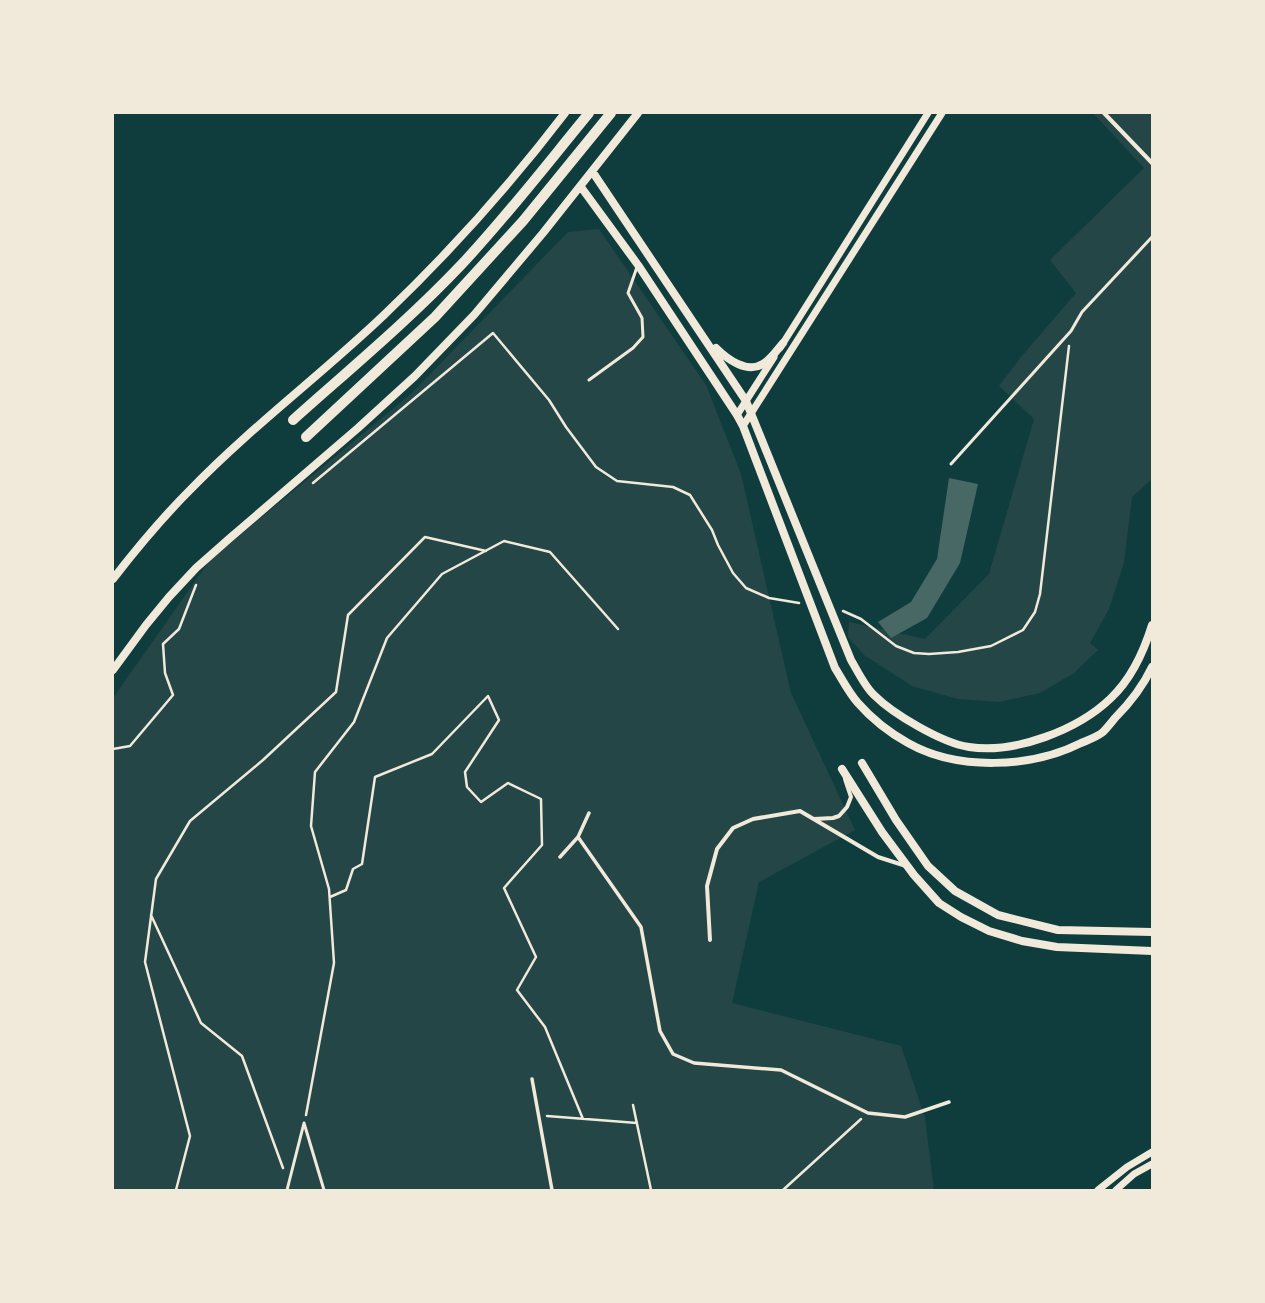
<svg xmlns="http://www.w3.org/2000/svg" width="1265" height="1303" font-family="Figtree,sans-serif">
<rect width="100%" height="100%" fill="#0f3d3e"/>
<path fill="#244646" d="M1093,113H1152V479L1132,497L1124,563L1109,609L1090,643L1098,650L1074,673L1040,693L999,702L958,699L912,686L864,655L848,637L849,622L925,639L989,574L1034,419L999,386L1021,357L1076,293L1050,260L1144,168Z
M599,229L706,385L741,474L791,693L855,830L759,882L732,1003L901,1046L925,1118L934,1190H113V698L210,560L412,393L568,232Z"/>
<path fill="#486865" d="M949,478L978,484L960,563L927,618L891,638L878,622L911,602L937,559Z"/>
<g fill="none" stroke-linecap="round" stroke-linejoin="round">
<path stroke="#f1e9da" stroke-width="2.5" d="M313,483L493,333L549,400L566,427L596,467L617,481L673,487L690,495L712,530L718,545L733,573L746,588L769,598L799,603
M843,611L861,619L896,646L914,653L929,654L958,652L991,646L1023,630L1035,612L1040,594L1069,346
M113,749L130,746L173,695L165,673L163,644L179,629L196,585
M330,897L346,890L353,869L362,864L375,777L432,754L488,696L499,720L465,772L467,787L481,802L508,783L541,799L542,845L504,888L536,957L517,990L545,1027L583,1119
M151,915L201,1023L242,1056L283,1168
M633,1105L651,1190
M306,1115L334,963L329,889L311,826L315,772L354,722L387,638L442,574L504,541L550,552L618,629
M547,1116L637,1123
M176,1190L190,1136L145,962L156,879L190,821L263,760L336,692L348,615L425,537L486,551
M783,1190L861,1119"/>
<path stroke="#f1e9da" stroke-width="3" d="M589,380L633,348L643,337L642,318L628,293L637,267
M951,464L1071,331L1082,312L1152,237
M287,1190L304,1123L324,1190"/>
<path stroke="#f1e9da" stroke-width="3.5" d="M578,837L641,927L660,1031L673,1054L694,1063L781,1070L868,1113L905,1117L949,1102
M560,857L578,837L589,813
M532,1079L552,1190"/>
<path stroke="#f1e9da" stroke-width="4" d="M1104,113L1152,163
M814,819L833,818L839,816L847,807L851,797L845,779
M710,940L707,886L717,849L733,828L753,819L800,811L878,857L906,866"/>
<path stroke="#f1e9da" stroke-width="7" d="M780,348L928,113
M737,415L774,357
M743,426L942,113
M1098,1190L1127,1167L1152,1152
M1116,1190L1134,1174L1152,1164"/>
<path stroke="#f1e9da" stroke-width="8" d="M592,171L746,401L851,660C857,670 865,687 874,695C893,714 942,743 969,747C1015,754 1078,730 1111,698C1131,679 1144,651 1152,625
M581,187L638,265L737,415L743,426L835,668C842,679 849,693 858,703C872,719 890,733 908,743C957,771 1032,768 1081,743C1088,740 1097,737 1103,732C1107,728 1111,723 1115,718C1130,703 1143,686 1152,667
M716,348C727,359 747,374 763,364C771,359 777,350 783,343
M113,579C137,548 162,518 190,490C251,427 321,375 384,315C450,252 510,185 565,113
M113,670L146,625L169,597L196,568L230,538L358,428L415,376L474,315L543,233L638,113
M862,763L896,820L928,866L955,891L998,915L1058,930L1152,932
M842,769L882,832L914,875L939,903L961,917L989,931L1022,941L1057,947L1152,951"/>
<path stroke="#f1e9da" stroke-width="10" d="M293,420C350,369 409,320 462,264C507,216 547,164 589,113
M306,437L435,317L523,221L611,113"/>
</g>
<rect width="1265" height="1303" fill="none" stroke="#f1e9da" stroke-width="228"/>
</svg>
